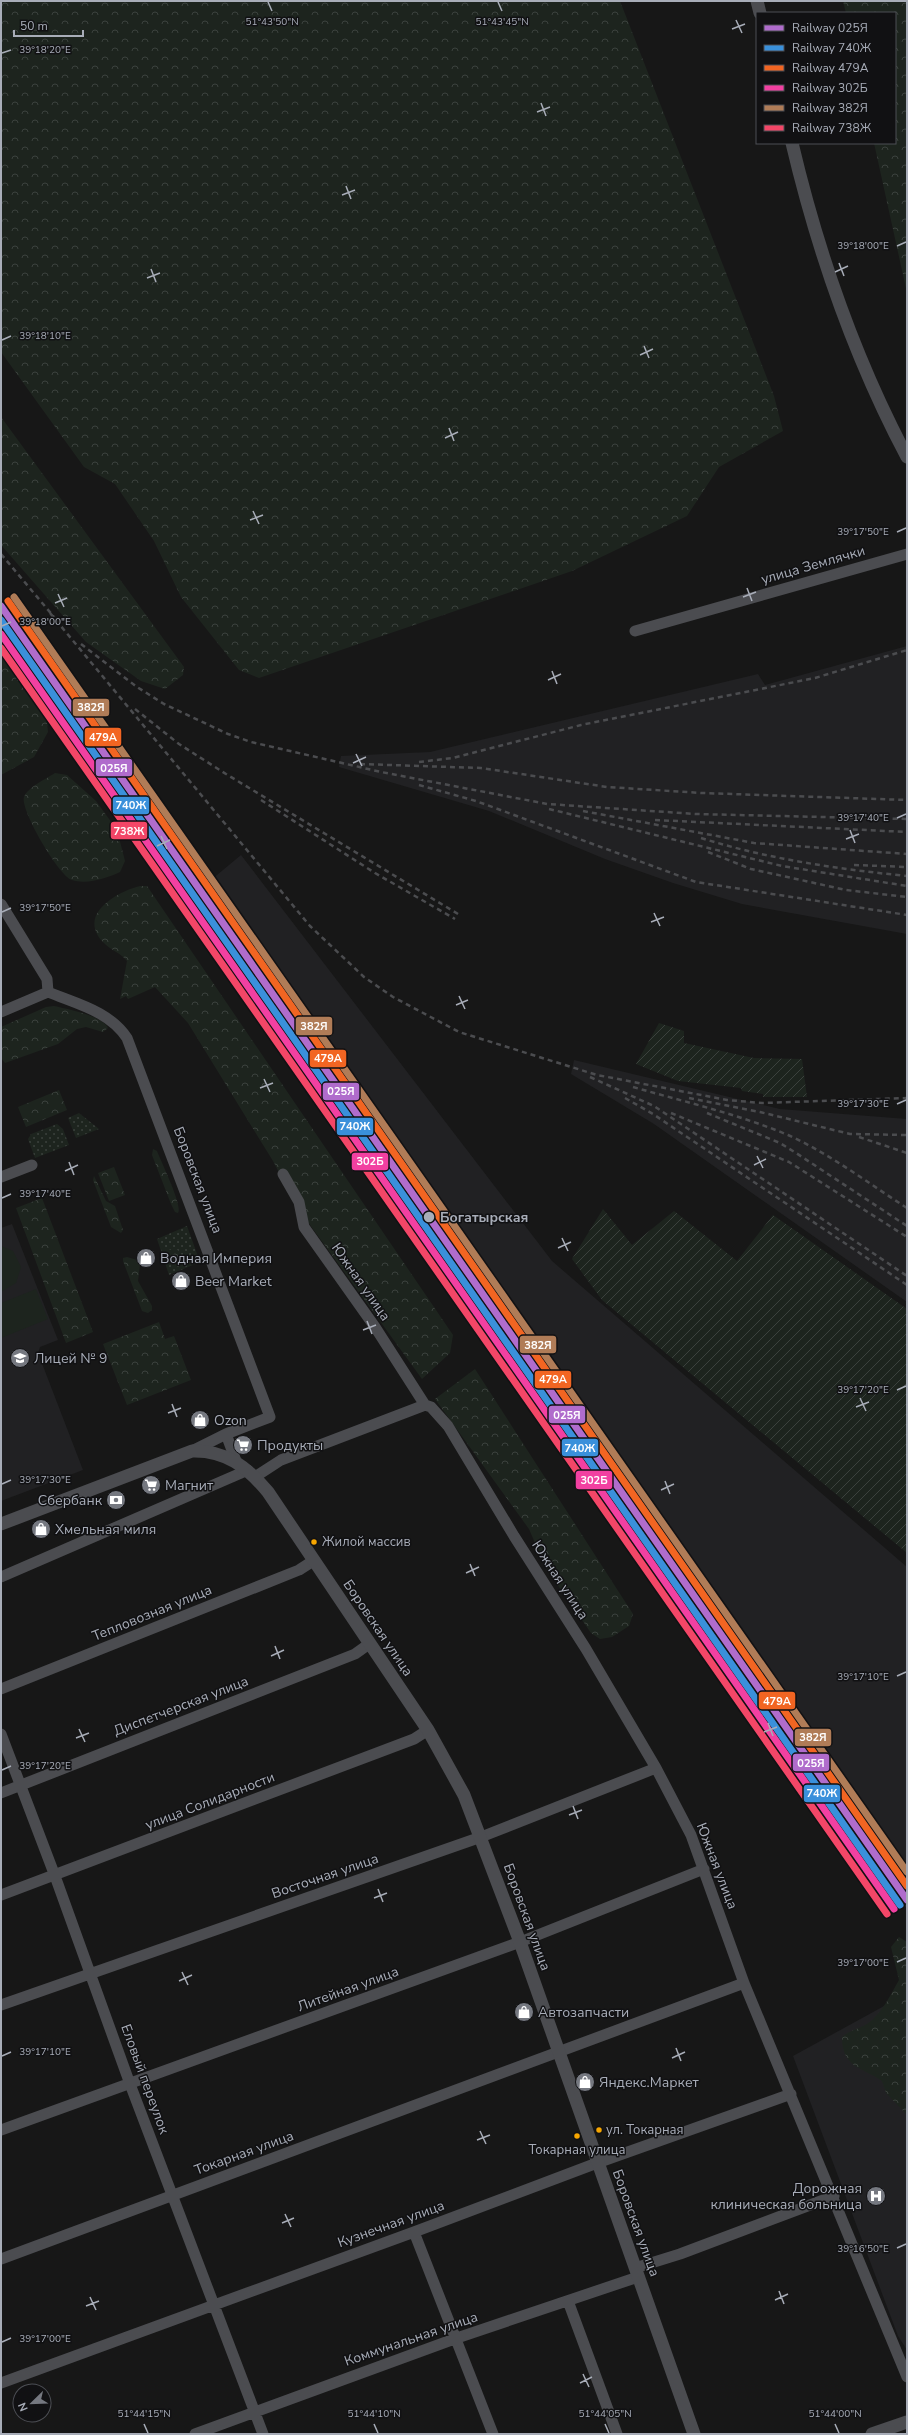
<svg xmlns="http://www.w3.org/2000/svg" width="908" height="2435" font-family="'Nunito Sans',sans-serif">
<defs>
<pattern id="grass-dots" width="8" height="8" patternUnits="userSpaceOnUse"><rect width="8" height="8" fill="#1d241e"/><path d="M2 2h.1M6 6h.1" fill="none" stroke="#3b413d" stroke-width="1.8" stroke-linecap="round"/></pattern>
<pattern id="forest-crowns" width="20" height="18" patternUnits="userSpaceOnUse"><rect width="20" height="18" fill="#1d241e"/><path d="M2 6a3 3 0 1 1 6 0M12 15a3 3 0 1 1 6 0" fill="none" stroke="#3b413d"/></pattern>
<pattern id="garden-furrows" width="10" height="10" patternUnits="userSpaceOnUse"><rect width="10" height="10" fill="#1d241e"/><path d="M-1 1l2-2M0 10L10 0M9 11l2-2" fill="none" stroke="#3b413d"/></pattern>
</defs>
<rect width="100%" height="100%" fill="#171717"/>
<path fill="#212123" d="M907,646V934L742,904L673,883L605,859L489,811L339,767L341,756L430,752L758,674L765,685Z
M241,855L552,1261L907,1567V1909L193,895Z
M574,1060L780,1109L907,1119V1302L654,1124L571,1074Z
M12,1224L58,1340L40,1347L38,1353L83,1470L1,1501V1228Z
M895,2000L907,2018V2350L898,2336L793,2056Z"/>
<path fill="url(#grass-dots)" d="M79,1113L99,1129L76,1138L68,1118Z
M57,1124L63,1129L69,1145L35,1158L28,1139L31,1134Z
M187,1226L200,1262L169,1275L157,1239Z"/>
<path fill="url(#forest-crowns)" d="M1,1H620L774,396L783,431L719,467L687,516L572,571L259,678L239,670L181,597L154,541L115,484L84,467L1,352Z
M843,1H907V293L874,143H895V13H846Z
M1,417L184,667L183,675L165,689L141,681L86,642L1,545Z
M1,637L44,698L48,732L34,757L1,775Z
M55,773L67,775L96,801L117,830L125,861L120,872C107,878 87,885 72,880C59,876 20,810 24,797C28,787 46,779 55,773Z
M140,886H147L453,1335L450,1353L422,1379L297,1207L273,1161L188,1023L155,987L128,999L126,996L120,999L127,961C121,953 110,950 103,942C77,915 116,892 140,886Z
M54,1006C67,1009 103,1016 108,1028L103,1032L86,1027L77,1029L58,1044L5,1063L1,1058V1027L46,1007Z
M59,1090L67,1110L26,1127L18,1107Z
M153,1149L157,1151C161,1162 183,1206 178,1213L175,1212L171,1204L152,1155Z
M114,1167L125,1195L109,1201L98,1173Z
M94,1176L106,1201L115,1206L123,1230L121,1233L111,1227L93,1180Z
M42,1198L93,1332L66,1343L16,1208Z
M174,1247L181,1253L171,1265L164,1258L161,1249L165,1248L171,1250Z
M127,1257L137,1260L140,1265L138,1281L152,1306V1310L148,1313L142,1311L123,1261V1258Z
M159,1322L165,1339L174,1336L191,1380L127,1405L103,1344Z
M475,1369L633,1614L629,1626L612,1637L600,1639L591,1633L546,1568L529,1529L435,1399Z
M899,1937L907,1942V2115L886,2093L882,2081C862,2067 842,2068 842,2037C850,2030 858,2029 867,2024C881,2015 891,1994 899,1980L891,1947Z"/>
<path fill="url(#garden-furrows)" d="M659,1023L684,1031V1043L754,1058L802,1059L807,1097H763V1094L742,1091L741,1088L678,1081L636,1064Z
M603,1209L632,1245L674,1211L737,1261L773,1215L907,1309V1553L602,1300L572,1259Z"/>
<path fill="#1d241e" d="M1,1246L13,1251L21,1267L16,1283L1,1292Z
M36,1289L48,1319L1,1338V1303Z"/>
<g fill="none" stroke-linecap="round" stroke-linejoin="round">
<path stroke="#4b4c50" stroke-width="11" d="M635,631L907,554
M1,904L47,979L48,992
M48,992C77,1004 109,1011 127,1038L270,1417L226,1434L236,1461
M1,1012L48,992
M283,1174L299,1202L304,1227L375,1327L425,1405L431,1407L448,1426L514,1536L586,1649L656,1768L691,1835L744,1983L907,2377
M1,1177L32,1165
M192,1451L226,1434
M255,1477L281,1460L425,1405
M1,1577L248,1470
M1,1689L299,1570L313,1561
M1,1734L55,1876L130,2084L263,2434
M1,1793L355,1654L369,1644
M1,1895L414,1739L428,1730
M1,2005L481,1837L656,1768
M1,2130L520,1942L704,1869
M414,2232L493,2434
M1,2259L744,1983
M635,2268L680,2254L834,2196
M568,2301L617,2434
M1,2383L414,2232L597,2163L791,2094
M195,2434L457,2338L638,2277"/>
<path stroke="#4b4c50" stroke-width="13" d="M757,1L760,13
M792,143C818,253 854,357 907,457
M1,1524L192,1451C226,1450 247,1467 268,1492L428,1730L464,1795L520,1942L694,2434
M872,2434L907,2422"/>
<path stroke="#4b4c4f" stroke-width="2.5" stroke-dasharray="5 4" stroke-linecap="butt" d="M1,554L54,617
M50,613L310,926L364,977L393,997L459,1032L597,1075L727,1100L762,1103L907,1098
M81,644L137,687L164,704L228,734L251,742L381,772L547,804L696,814L907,819
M135,709L179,744L226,774L458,914
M419,762L453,758L581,725L815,678L907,650
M360,764L481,768L607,787L702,793L907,800
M419,785L476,801L696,882L907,915
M261,800L375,873L455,919
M549,809L782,866L907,886
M583,811L754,843L907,854
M655,820L907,832
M701,838C768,859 837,869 907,876
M708,852L751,869L846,890L907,897
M854,865L907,867
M590,1077L654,1106L907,1276
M633,1087C685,1102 738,1114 788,1135C830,1154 868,1183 907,1208
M625,1098L653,1114L907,1285
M689,1098L760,1112L850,1134L907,1135
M671,1113L789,1162L907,1237
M707,1113L780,1143L796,1153L907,1226
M859,1137L907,1153"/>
<defs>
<path id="rail-1" d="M1,606L907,1900"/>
<path id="rail-2" d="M1,620L900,1905"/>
<path id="rail-3" d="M8,601L907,1886"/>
<path id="rail-4" d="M1,634L894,1909"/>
<path id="rail-5" d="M14,597L907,1872"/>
<path id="rail-6" d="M1,648L887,1914"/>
</defs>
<use href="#rail-1" stroke="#111113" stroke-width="10"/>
<use href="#rail-2" stroke="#111113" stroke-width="10"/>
<use href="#rail-3" stroke="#111113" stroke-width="10"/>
<use href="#rail-4" stroke="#111113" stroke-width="10"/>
<use href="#rail-5" stroke="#111113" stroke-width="10"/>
<use href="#rail-6" stroke="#111113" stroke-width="10"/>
<use href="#rail-1" stroke="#b06ccc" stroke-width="7"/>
<use href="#rail-2" stroke="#3a90db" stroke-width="7"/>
<use href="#rail-3" stroke="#f26522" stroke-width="7"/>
<use href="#rail-4" stroke="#f240a1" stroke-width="7"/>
<use href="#rail-5" stroke="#b07c57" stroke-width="7"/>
<use href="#rail-6" stroke="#f34667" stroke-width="7"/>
</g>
<path fill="none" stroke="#a8adb8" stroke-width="1.5" d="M268,2L272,11M498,2L502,11M736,20L742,33M732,29L745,24M2,53L11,50M541,103L546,116M537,112L550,107M346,186L351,199M342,195L355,190M897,246L906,242M839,263L844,276M151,269L156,282M835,272L848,266M147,278L160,273M2,340L11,336M644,346L649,358M640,355L653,349M449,428L454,441M445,438L458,432M253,511L259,524M250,520L263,515M897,532L906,528M747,588L752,601M58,594L64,607M743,597L756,592M55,603L67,598M2,626L11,622M552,671L557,684M548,680L561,674M356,754L362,766M353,763L366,757M897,818L906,814M850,830L855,843M161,836L167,849M846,839L859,834M157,846L170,840M2,912L11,908M654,913L660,926M651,922L664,917M459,996L465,1009M456,1005L468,1000M264,1079L270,1092M260,1088L273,1083M897,1104L906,1100M757,1156L763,1168M69,1162L74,1175M754,1165L766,1159M65,1171L78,1165M2,1198L11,1194M562,1238L568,1251M558,1248L571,1242M367,1321L372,1334M363,1330L376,1325M897,1390L906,1386M860,1398L866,1411M172,1404L177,1417M856,1407L869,1402M168,1413L181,1408M665,1481L670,1494M2,1484L11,1480M661,1490L674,1484M470,1564L475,1576M466,1573L479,1567M275,1646L280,1659M271,1656L284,1650M897,1676L906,1672M768,1723L773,1736M79,1729L85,1742M764,1732L777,1727M76,1738L89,1733M2,1770L11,1766M573,1806L578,1819M569,1815L582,1810M378,1889L383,1902M374,1898L387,1893M897,1962L906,1958M182,1972L188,1985M179,1981L192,1975M676,2048L681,2061M2,2056L11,2052M672,2058L685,2052M480,2131L486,2144M477,2140L490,2135M285,2214L291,2227M282,2223L294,2218M897,2248L906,2244M779,2291L784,2304M90,2297L96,2310M775,2300L788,2294M86,2306L99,2301M2,2342L11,2338M583,2374L589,2387M580,2383L592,2377M144,2424L148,2433M374,2424L378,2433M605,2424L609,2433M835,2424L839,2433"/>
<defs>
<symbol id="shop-disc" viewBox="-11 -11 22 22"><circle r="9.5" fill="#757880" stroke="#111113"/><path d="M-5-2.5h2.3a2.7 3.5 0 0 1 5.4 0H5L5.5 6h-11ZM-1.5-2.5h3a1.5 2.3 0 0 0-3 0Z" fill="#fff"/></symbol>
<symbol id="school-disc" viewBox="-11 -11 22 22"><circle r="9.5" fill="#757880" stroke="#111113"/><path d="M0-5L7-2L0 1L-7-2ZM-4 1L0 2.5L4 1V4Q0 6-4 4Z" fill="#fff"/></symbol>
<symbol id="supermarket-disc" viewBox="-11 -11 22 22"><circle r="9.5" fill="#757880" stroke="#111113"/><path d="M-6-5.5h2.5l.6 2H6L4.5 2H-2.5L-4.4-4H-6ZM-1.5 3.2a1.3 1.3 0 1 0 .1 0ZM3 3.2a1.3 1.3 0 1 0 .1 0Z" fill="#fff"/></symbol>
<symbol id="bank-disc" viewBox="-11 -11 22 22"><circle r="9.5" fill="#757880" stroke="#111113"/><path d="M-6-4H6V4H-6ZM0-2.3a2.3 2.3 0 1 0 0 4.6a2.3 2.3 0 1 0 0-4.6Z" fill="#fff"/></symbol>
<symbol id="hospital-disc" viewBox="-11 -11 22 22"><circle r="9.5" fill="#757880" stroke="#111113"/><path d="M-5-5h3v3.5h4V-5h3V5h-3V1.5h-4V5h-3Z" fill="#fff"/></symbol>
</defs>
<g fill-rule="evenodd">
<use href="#shop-disc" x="135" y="1247" width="22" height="22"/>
<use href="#shop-disc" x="170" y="1270" width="22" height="22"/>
<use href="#school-disc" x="9" y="1347" width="22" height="22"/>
<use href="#shop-disc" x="189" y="1409" width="22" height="22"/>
<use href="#supermarket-disc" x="232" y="1434" width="22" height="22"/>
<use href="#supermarket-disc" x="140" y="1474" width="22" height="22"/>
<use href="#bank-disc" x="105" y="1489" width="22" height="22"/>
<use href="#shop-disc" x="30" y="1518" width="22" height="22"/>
<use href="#shop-disc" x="513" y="2001" width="22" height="22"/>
<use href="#shop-disc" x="574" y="2071" width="22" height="22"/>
<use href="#hospital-disc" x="865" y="2185" width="22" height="22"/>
</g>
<circle fill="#a8adb8" stroke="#111113" stroke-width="1.5" cx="429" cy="1217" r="6"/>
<g fill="#f7a600" stroke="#111113" stroke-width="1.5">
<circle cx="314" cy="1542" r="3.5"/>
<circle cx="599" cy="2130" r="3.5"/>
<circle cx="577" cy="2136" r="3.5"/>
</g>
<g text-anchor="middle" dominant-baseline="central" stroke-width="3" stroke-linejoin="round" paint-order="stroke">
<g font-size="13" fill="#a8adb8" stroke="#111113" text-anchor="start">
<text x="322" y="1542">Жилой массив</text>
<text x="606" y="2130">ул. Токарная</text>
<text x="577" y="2150" text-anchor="middle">Токарная улица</text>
</g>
<g font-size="14" fill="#a8adb8" stroke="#111113">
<text transform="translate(813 565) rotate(-16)">улица Землячки</text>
<text transform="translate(198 1180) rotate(69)">Боровская улица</text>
<text transform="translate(361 1282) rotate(55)">Южная улица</text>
<text transform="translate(560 1580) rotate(57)">Южная улица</text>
<text transform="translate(152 1613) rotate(-22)">Тепловозная улица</text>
<text transform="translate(378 1628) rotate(56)">Боровская улица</text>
<text transform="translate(181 1706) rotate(-21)">Диспетчерская улица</text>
<text transform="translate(210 1801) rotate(-21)">улица Солидарности</text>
<text transform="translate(717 1866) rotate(69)">Южная улица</text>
<text transform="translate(325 1876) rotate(-19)">Восточная улица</text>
<text transform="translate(527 1917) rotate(70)">Боровская улица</text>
<text transform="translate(348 1989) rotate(-20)">Литейная улица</text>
<text transform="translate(145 2079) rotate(70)">Еловый переулок</text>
<text transform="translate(244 2153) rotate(-20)">Токарная улица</text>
<text transform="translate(636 2223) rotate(70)">Боровская улица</text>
<text transform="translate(391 2224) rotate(-20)">Кузнечная улица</text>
<text transform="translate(411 2339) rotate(-19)">Коммунальная улица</text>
</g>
<g font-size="14" font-weight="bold" fill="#a8adb8" stroke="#111113" text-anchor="start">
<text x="440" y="1217">Богатырская</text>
</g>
<g font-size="14" fill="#a8adb8" stroke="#111113" text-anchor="start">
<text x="160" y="1258">Водная Империя</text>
<text x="195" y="1281">Beer Market</text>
<text x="34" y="1358">Лицей № 9</text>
<text x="214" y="1420">Ozon</text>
<text x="257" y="1445">Продукты</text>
<text x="165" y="1485">Магнит</text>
<text x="102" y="1500" text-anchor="end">Сбербанк</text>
<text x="55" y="1529">Хмельная миля</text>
<text x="538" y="2012">Автозапчасти</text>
<text x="599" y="2082">Яндекс.Маркет</text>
<text x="862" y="2188" text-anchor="end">Дорожная<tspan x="862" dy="16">клиническая больница</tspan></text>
</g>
</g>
<g font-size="10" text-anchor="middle" fill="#a8adb8" stroke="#111113" stroke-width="3" stroke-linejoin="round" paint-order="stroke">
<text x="272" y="25">51°43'50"N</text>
<text x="502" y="25">51°43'45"N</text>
<text x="45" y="53">39°18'20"E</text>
<text x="863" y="249">39°18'00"E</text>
<text x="45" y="339">39°18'10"E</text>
<text x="863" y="535">39°17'50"E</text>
<text x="45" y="625">39°18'00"E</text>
<text x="863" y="821">39°17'40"E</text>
<text x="45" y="911">39°17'50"E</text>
<text x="863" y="1107">39°17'30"E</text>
<text x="45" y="1197">39°17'40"E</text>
<text x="863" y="1393">39°17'20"E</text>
<text x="45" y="1483">39°17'30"E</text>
<text x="863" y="1680">39°17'10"E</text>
<text x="45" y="1769">39°17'20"E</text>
<text x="863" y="1966">39°17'00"E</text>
<text x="45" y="2055">39°17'10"E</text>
<text x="863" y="2252">39°16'50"E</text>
<text x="45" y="2342">39°17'00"E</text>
<text x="144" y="2417">51°44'15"N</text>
<text x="374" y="2417">51°44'10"N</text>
<text x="605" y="2417">51°44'05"N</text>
<text x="835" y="2417">51°44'00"N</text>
</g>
<g stroke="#111113" stroke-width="1.5">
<rect x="72" y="698" width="38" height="19" rx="4" fill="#b07c57"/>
<rect x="84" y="727" width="38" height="20" rx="4" fill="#f26522"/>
<rect x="95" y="758" width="38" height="19" rx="4" fill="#b06ccc"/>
<rect x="112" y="796" width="38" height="19" rx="4" fill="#3a90db"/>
<rect x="110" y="821" width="38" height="19" rx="4" fill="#f34667"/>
<rect x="295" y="1016" width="38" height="20" rx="4" fill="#b07c57"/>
<rect x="309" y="1049" width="38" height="19" rx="4" fill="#f26522"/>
<rect x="322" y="1082" width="38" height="19" rx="4" fill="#b06ccc"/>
<rect x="336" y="1117" width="38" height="19" rx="4" fill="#3a90db"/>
<rect x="351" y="1152" width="38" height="19" rx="4" fill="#f240a1"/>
<rect x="519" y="1335" width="38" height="19" rx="4" fill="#b07c57"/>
<rect x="534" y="1370" width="38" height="19" rx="4" fill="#f26522"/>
<rect x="548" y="1405" width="38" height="19" rx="4" fill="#b06ccc"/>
<rect x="561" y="1438" width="38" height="19" rx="4" fill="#3a90db"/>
<rect x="575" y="1470" width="38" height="20" rx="4" fill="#f240a1"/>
<rect x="758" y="1691" width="38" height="19" rx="4" fill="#f26522"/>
<rect x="794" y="1728" width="38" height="19" rx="4" fill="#b07c57"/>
<rect x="792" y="1753" width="38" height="19" rx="4" fill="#b06ccc"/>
<rect x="803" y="1784" width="38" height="19" rx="4" fill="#3a90db"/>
</g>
<g font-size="11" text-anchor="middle" font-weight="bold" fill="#fff">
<text x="91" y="711">382Я</text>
<text x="103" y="741">479А</text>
<text x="114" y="772">025Я</text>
<text x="131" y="809">740Ж</text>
<text x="129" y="835">738Ж</text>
<text x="314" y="1030">382Я</text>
<text x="328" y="1062">479А</text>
<text x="341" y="1095">025Я</text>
<text x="355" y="1130">740Ж</text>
<text x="370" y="1165">302Б</text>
<text x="538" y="1349">382Я</text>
<text x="553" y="1383">479А</text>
<text x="567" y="1419">025Я</text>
<text x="580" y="1452">740Ж</text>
<text x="594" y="1484">302Б</text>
<text x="777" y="1705">479А</text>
<text x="813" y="1741">382Я</text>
<text x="811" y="1767">025Я</text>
<text x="822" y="1797">740Ж</text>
</g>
<rect width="908" height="2435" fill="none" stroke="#a8adb8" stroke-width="4"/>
<rect x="756" y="12" width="140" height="132" fill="#111113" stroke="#4d4f55"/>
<rect x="764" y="25" width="20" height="6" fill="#b06ccc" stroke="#4d4f55"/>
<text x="792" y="32" font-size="12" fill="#a8adb8">Railway 025Я</text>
<rect x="764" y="45" width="20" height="6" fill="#3a90db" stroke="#4d4f55"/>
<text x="792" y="52" font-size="12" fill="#a8adb8">Railway 740Ж</text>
<rect x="764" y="65" width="20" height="6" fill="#f26522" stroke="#4d4f55"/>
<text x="792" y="72" font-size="12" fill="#a8adb8">Railway 479А</text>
<rect x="764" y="85" width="20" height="6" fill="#f240a1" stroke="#4d4f55"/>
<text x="792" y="92" font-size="12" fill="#a8adb8">Railway 302Б</text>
<rect x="764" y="105" width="20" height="6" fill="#b07c57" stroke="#4d4f55"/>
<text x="792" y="112" font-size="12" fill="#a8adb8">Railway 382Я</text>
<rect x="764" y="125" width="20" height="6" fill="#f34667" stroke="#4d4f55"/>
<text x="792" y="132" font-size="12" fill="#a8adb8">Railway 738Ж</text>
<g transform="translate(32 2403) rotate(247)"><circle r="19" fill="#111113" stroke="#4d4f55"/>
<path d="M0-3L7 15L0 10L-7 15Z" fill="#757880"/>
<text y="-6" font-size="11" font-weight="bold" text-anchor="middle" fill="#a8adb8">N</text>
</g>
<path d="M14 30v6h69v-6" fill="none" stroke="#a8adb8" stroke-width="2"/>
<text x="20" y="30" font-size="12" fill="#a8adb8" stroke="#111113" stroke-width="3" paint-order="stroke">50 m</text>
</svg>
